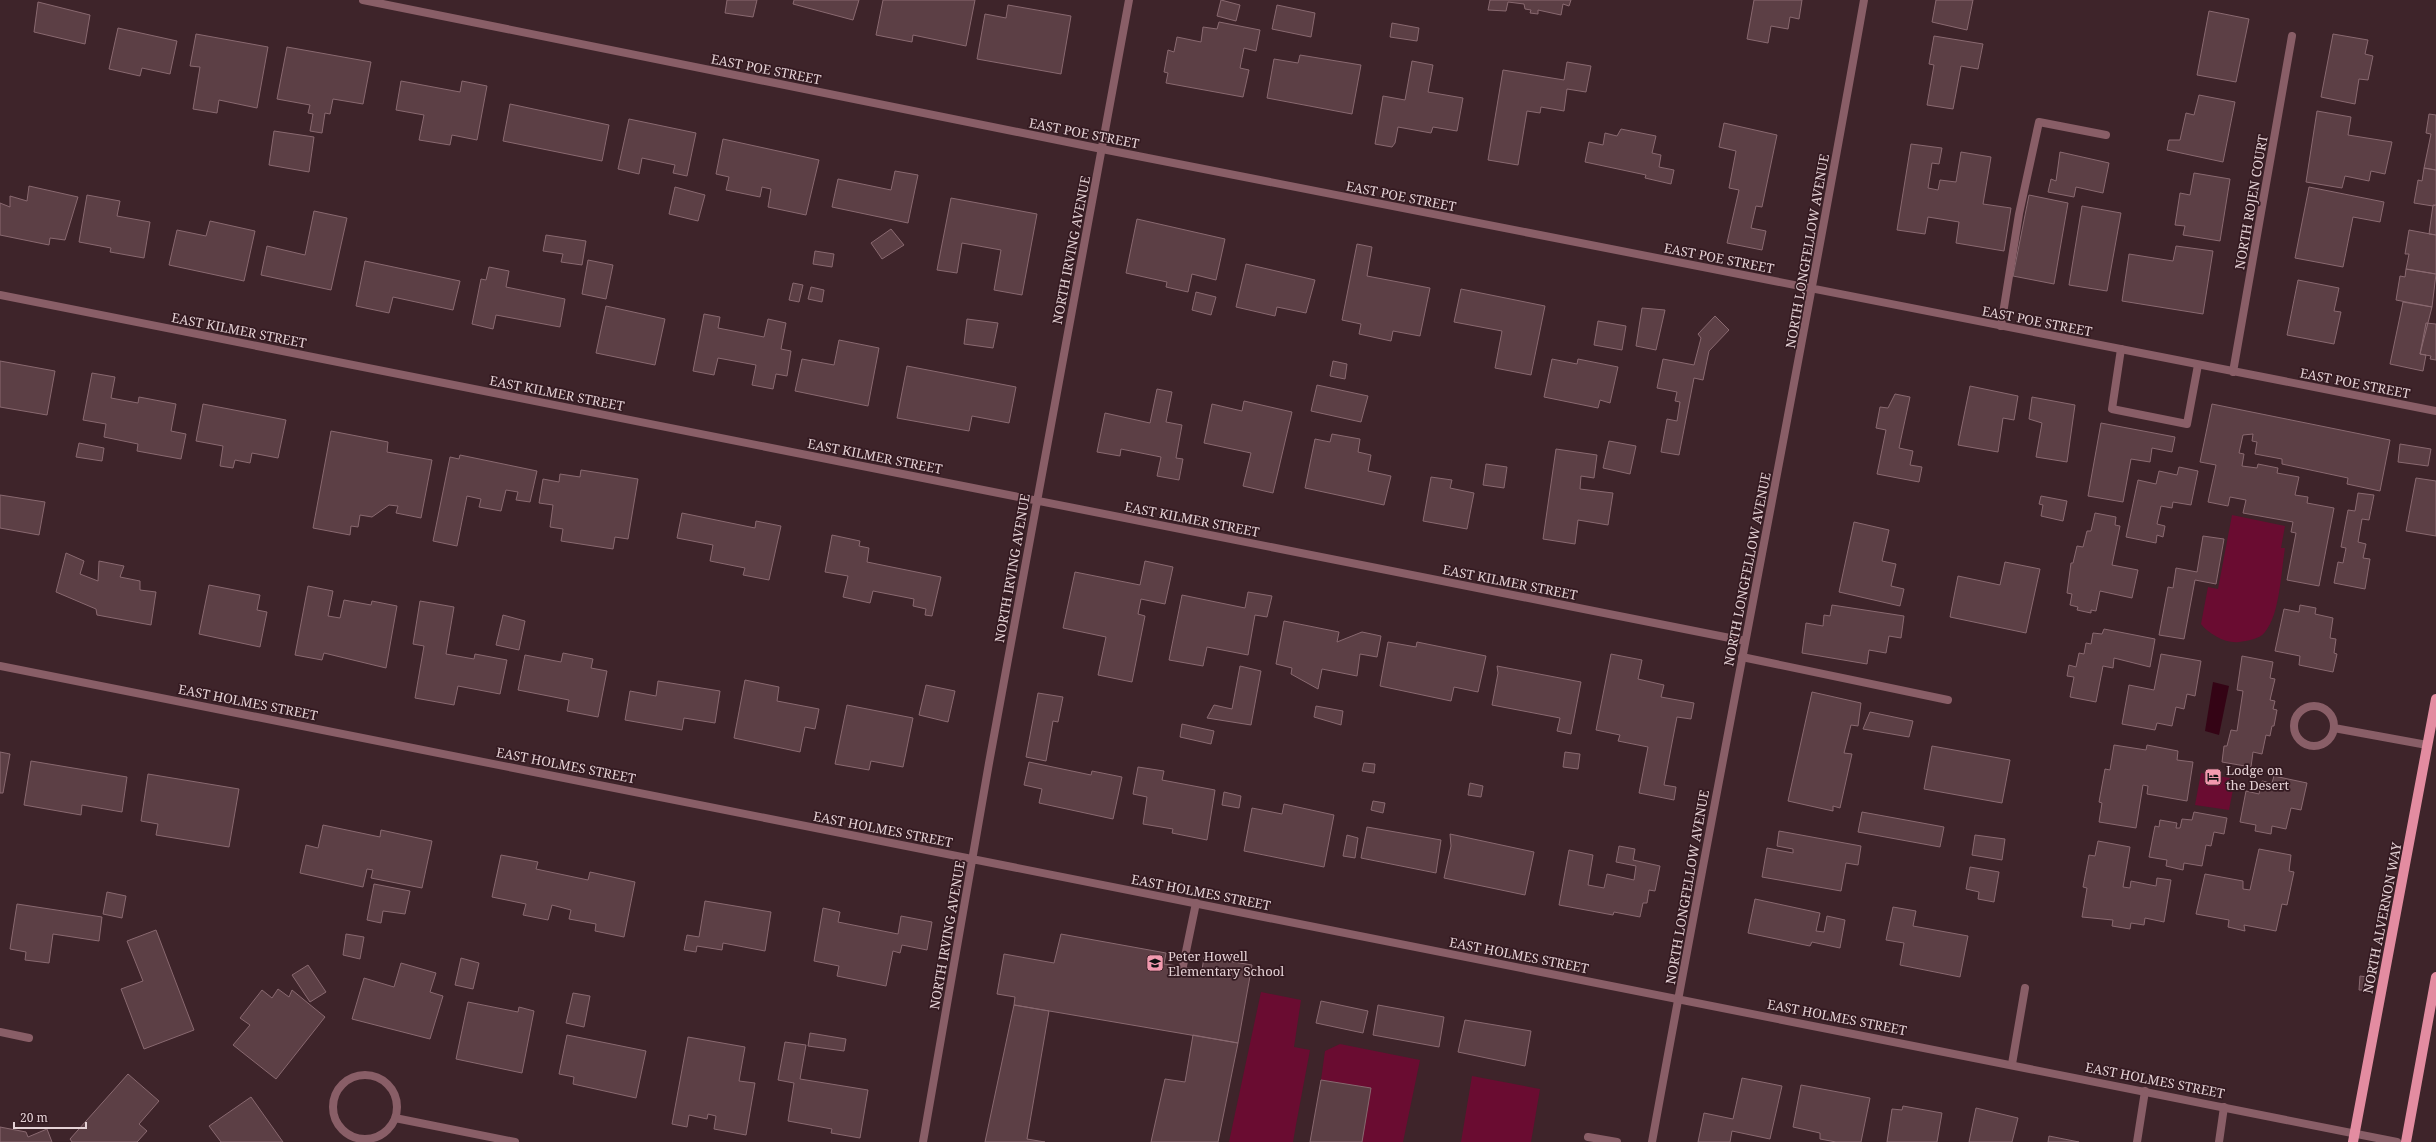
<svg xmlns="http://www.w3.org/2000/svg" width="2436" height="1142" font-family="'Noto Serif',serif">
<rect width="100%" height="100%" fill="#3e242a"/>
<path fill="#6a0c31" d="M2232,515L2285,526L2281,548H2285C2281,572 2280,614 2265,632C2260,639 2247,641 2239,642C2226,644 2209,634 2201,624L2208,587L2218,589Z
M2201,773L2235,779L2229,810L2195,805Z
M1261,992L1301,1000L1294,1047L1310,1050L1295,1130L1293,1142H1229Z
M1340,1044L1420,1060L1403,1142H1362L1371,1088L1321,1080L1325,1051Z
M1472,1076L1540,1089L1531,1142H1461Z"/>
<path fill="#340415" d="M2213,682L2229,686L2219,735L2205,731Z"/>
<path fill="#5c3f45" stroke="#896970" d="M727,0H757L753,17L725,13Z
M794,0H859L853,20L793,4Z
M883,0H975L966,46L913,35L912,42L876,35Z
M1221,0L1240,5L1236,21L1217,16Z
M1490,0H1571L1569,6L1563,4L1561,15L1538,10V14L1530,13L1531,10L1525,9L1524,4L1508,2L1506,11L1488,10Z
M1754,0H1802L1799,19L1790,17L1788,29L1771,26L1768,43L1747,39Z
M1936,0H1973L1967,30L1932,22Z
M38,2L90,15L85,44L34,32Z
M1008,5L1071,16L1061,74L977,59L985,14L1006,18Z
M1277,5L1315,13L1311,37L1272,29Z
M2209,11L2249,19L2236,82L2197,75Z
M1219,22L1260,30L1256,51L1244,48L1240,68L1249,70L1243,97L1166,83L1168,73L1164,72L1168,50L1174,52L1177,37L1201,42L1203,27L1217,29Z
M1392,23L1419,28L1417,41L1390,37Z
M118,28L177,41L170,74L142,68L140,76L109,69Z
M196,34L268,47L257,108L219,100L217,113L193,109L200,67L190,66Z
M2333,34L2368,40L2365,54L2373,56L2368,80L2359,79L2355,104L2321,97Z
M1934,36L1983,44L1978,69L1961,66L1953,109L1927,105L1934,65L1929,64Z
M287,47L371,62L363,104L333,99L330,114L325,113L322,133L310,131L313,114L308,113L310,105L277,99Z
M1300,55L1361,65L1352,114L1267,98L1274,59L1298,63Z
M1412,61L1433,65L1428,92L1463,98L1457,131L1433,127L1431,133L1398,127L1395,143L1392,147L1375,144L1383,96L1405,100Z
M1567,62L1591,66L1586,92L1567,89L1564,111L1541,107L1540,113L1527,111L1518,165L1488,160L1503,70L1564,80Z
M401,81L460,92L462,81L487,86L477,140L452,135L450,145L419,140L424,115L396,110Z
M2199,95L2235,102L2223,162L2167,150L2169,140H2180L2186,113L2194,115Z
M510,104L609,125L602,161L503,141Z
M2317,111L2351,117L2348,135L2392,142L2385,174L2371,171L2369,181L2345,176L2342,188L2306,182Z
M2429,114L2436,115V170L2424,168L2431,134L2426,133Z
M629,119L696,133L687,176L673,173L675,165L642,158L639,174L618,169Z
M1724,123L1777,135L1762,207L1756,206L1751,228L1766,231L1762,250L1727,243L1739,190L1729,188L1736,151L1719,147Z
M1621,129L1656,136L1652,153L1661,155L1659,167L1674,170L1671,184L1645,178L1646,175L1585,162L1589,142L1603,145L1605,133L1617,136Z
M274,131L314,137L309,172L269,165Z
M723,139L819,160L806,215L768,207L771,189L762,187L760,197L726,190L729,177L716,174Z
M1911,144L1942,148L1939,164L1932,163L1928,188L1938,190L1940,180L1956,182L1961,152L1991,157L1983,204L2011,208L2004,251L1956,243L1959,222L1928,217L1925,234L1897,230Z
M2060,152L2109,163L2103,193L2076,187L2074,197L2048,192L2051,179L2056,181Z
M2424,168L2436,170V205L2433,206L2414,203L2418,180L2422,181Z
M895,171L918,175L908,223L832,207L838,179L891,190Z
M2194,173L2230,179L2220,241L2183,235L2185,226L2175,225L2180,193L2190,195Z
M29,186L78,197L65,240L50,238L49,245L0,235V203L10,207V196L27,201Z
M675,187L705,195L698,221L669,214Z
M2309,187L2384,202L2380,222L2353,217L2343,267L2295,258Z
M87,195L120,201L117,216L150,222L144,258L110,252L111,248L79,242Z
M2029,195L2068,203L2054,284L2013,276Z
M951,198L1037,214L1022,295L994,290L1001,250L962,243L957,273L937,270Z
M2433,205H2436V235L2429,234Z
M2082,206L2121,213L2107,291L2069,285Z
M314,211L347,218L331,290L261,275L267,246L305,255Z
M1137,219L1225,239L1216,280L1192,274L1188,292L1166,287L1167,282L1126,273Z
M210,221L255,231L244,281L169,265L177,230L206,236Z
M891,229L904,245L882,259L871,243Z
M2409,230L2436,235V274L2406,269L2409,254H2405Z
M546,235L586,241L582,265L561,262L563,254L543,251Z
M1357,244L1372,247L1367,276L1430,288L1420,336L1393,331L1391,341L1359,334L1361,324L1342,320Z
M2176,246L2213,251L2203,314L2122,301L2129,254L2173,261Z
M815,251L834,254L832,267L813,264Z
M588,260L613,265L606,299L582,294Z
M365,261L460,281L453,310L393,297L389,313L356,306Z
M1246,264L1315,280L1306,313L1277,307L1275,316L1236,307Z
M489,267L509,271L506,287L565,299L560,327L496,315L493,329L472,324L481,279L486,280Z
M2406,269L2436,274L2432,307L2396,300L2400,276L2405,277Z
M2298,280L2339,288L2334,311L2341,312L2334,344L2287,335Z
M793,283L803,285L799,302L789,300Z
M811,287L824,290L822,302L808,299Z
M1461,289L1545,306L1531,375L1495,368L1502,331L1454,322Z
M1196,292L1216,297L1211,315L1192,310Z
M2403,302L2432,307L2420,354L2426,355L2423,371L2390,364Z
M606,306L665,319L655,365L596,353Z
M1642,308L1665,310L1656,350L1636,346Z
M704,314L720,317L718,328L764,337L768,319L786,323L781,349L791,351L787,376L776,374L773,389L752,385L756,365L718,358L714,375L693,371Z
M1715,316L1729,330L1709,351L1703,380L1694,378L1679,455L1661,452L1667,419L1677,421L1680,402L1675,401L1677,392L1657,388L1663,359L1694,365L1701,338L1698,334Z
M967,319L998,323L993,348L964,344Z
M1598,321L1626,326L1622,350L1594,345Z
M2426,323L2436,324V360L2430,359L2431,356L2420,354Z
M839,340L879,348L868,406L795,391L802,359L834,365Z
M1552,359L1577,364L1578,359L1618,367L1610,403L1600,400L1598,408L1544,397Z
M0,361L55,371L47,415L0,407Z
M1333,361L1347,364L1345,379L1330,376Z
M907,366L1016,387L1009,423L972,416L969,431L897,418Z
M92,373L115,377L111,398L138,403L139,397L176,404L171,431L186,434L181,459L137,451L138,444L104,437L106,424L83,420Z
M1317,385L1368,396L1361,422L1311,411Z
M1970,386L2018,396L2014,420L2003,418L1998,452L1958,445Z
M1157,389L1172,392L1166,422L1182,425L1176,458L1183,459L1179,480L1157,476L1161,457L1121,449L1120,456L1097,452L1105,413L1150,423Z
M1895,394L1910,397L1899,448L1913,451L1910,465L1922,467L1919,482L1877,474L1886,430L1876,428L1880,407L1888,408Z
M2032,397L2075,405L2067,462L2036,457L2042,423L2029,419Z
M1244,401L1292,412L1273,493L1243,486L1251,453L1204,443L1212,404L1242,411Z
M203,404L286,420L278,458L252,453L250,463L235,460L233,468L220,466L223,446L196,441Z
M2212,404L2390,440L2380,491L2347,484L2348,478L2282,464V459L2255,454L2257,442L2252,441L2253,434L2243,435L2239,453L2244,454L2242,466L2257,468L2258,464L2278,468L2277,473L2299,477L2295,495L2308,497L2307,503L2334,508L2319,586L2287,580L2296,533L2291,532L2293,522L2243,513L2246,500L2230,497L2228,506L2208,502L2216,465L2200,462Z
M2101,423L2175,437L2172,452L2152,448L2150,462L2131,459L2123,502L2088,496Z
M331,431L388,442L387,452L432,460L421,518L396,513L398,506L389,505L372,517L360,515L358,527L351,526L350,535L313,528Z
M1332,434L1360,439L1358,452L1371,455L1368,471L1391,476L1384,505L1305,488L1315,439L1330,442Z
M1609,441L1636,446L1630,474L1603,468Z
M79,443L104,448L102,461L76,457Z
M2400,444L2431,449L2428,466L2398,462Z
M1556,449L1597,455L1594,478L1581,476L1580,489L1613,493L1608,525L1578,520L1575,544L1543,539Z
M460,455L537,471L530,502L516,500L518,492L506,490L501,511L479,507L481,499L467,496L457,546L433,541L450,457L459,459Z
M1486,464L1507,467L1504,488L1483,485Z
M2179,467L2198,471L2191,505L2173,502L2172,508L2161,506L2157,524L2165,526L2163,537L2157,535L2156,543L2126,537L2138,480L2156,484L2159,471L2177,475Z
M581,470L638,479L628,539L615,537L613,549L561,541L563,529L550,527L553,505L539,503L543,479L559,482L560,474L580,477Z
M1431,477L1452,480L1450,488L1474,493L1467,529L1423,521Z
M2416,478L2436,481V536L2406,531Z
M2358,493L2374,495L2369,520L2362,519L2358,542L2366,544L2363,558L2370,559L2365,589L2334,583L2338,562L2343,563L2346,548L2341,547L2348,510L2355,511Z
M0,495L45,502L39,535L0,528Z
M2041,496L2067,501L2063,521L2041,516L2043,505L2039,504Z
M682,513L755,528L756,521L781,526L769,580L743,575L745,568L710,561L713,545L677,538Z
M2095,513L2116,517L2115,525L2120,526L2112,565L2138,570L2132,598L2100,591L2096,611L2091,610V613L2077,610L2078,607L2070,605L2072,594L2067,593L2071,563H2073L2077,546L2083,547L2087,531H2091Z
M1854,522L1889,530L1882,561L1896,564L1891,586L1904,589L1900,606L1839,592Z
M832,535L860,541L859,546L869,548L867,562L941,577L932,616L925,615L926,609L913,606L914,599L873,591L870,603L843,597L848,576L825,572Z
M2203,536L2224,539L2216,584L2195,580L2184,639L2159,635L2168,587L2173,588L2176,568L2197,572Z
M66,553L84,561L80,574L98,581L99,561L124,566L120,577L140,581V590L156,592L151,625L97,615L96,609L56,592Z
M1145,561L1173,567L1165,604L1141,599L1138,614L1145,616L1132,682L1098,675L1106,637L1063,628L1075,572L1140,585Z
M2005,562L2040,569L2026,633L1950,617L1958,576L2000,585Z
M209,585L260,595L257,610L267,612L260,647L199,634Z
M308,586L333,591L328,616L340,618L344,600L371,605L372,601L397,606L386,668L324,653L322,660L295,655Z
M1248,592L1272,596L1267,617L1255,615L1248,655L1207,647L1203,666L1169,660L1182,595L1245,608Z
M420,601L454,607L446,654L474,659L475,654L507,660L500,694L458,686L454,705L415,698L424,646L413,644Z
M1832,605L1904,616L1901,638L1889,636L1886,653L1869,650L1867,664L1802,653L1806,623L1823,626L1824,615L1830,616Z
M2300,605L2316,608L2315,614L2333,618L2330,638L2336,639L2334,653L2337,654L2333,672L2299,665L2300,656L2275,651L2284,609L2299,612Z
M503,615L525,621L519,650L496,645Z
M1284,621L1339,632L1337,642L1362,632L1381,636L1377,657L1360,654L1357,676L1322,669L1318,689L1291,674L1292,668L1276,664Z
M2104,629L2155,639L2150,667L2114,658L2113,668L2103,666L2096,702L2070,697L2074,677L2067,676L2069,665L2076,667L2079,653L2084,654L2086,643L2091,644L2093,633L2102,634Z
M1388,642L1416,647L1417,642L1486,656L1478,692L1454,687L1451,701L1380,686Z
M563,653L593,659L591,668L607,671L598,717L567,711L569,700L518,690L525,655L561,662Z
M1611,654L1642,660L1638,679L1664,685L1661,697L1694,703L1691,719L1677,717L1664,785L1676,787L1674,800L1639,793L1648,747L1618,741L1620,735L1596,730Z
M2161,654L2201,661L2195,696L2187,694L2184,709L2176,707L2172,726L2157,723L2155,730L2122,724L2129,685L2154,690Z
M2242,656L2273,662L2270,678L2275,679L2270,700L2275,701L2273,709L2277,710L2274,726H2272L2270,736L2266,735L2262,754L2253,752L2251,767L2222,762L2224,746H2227L2231,730L2237,731L2243,691L2237,690Z
M1240,666L1261,671L1251,725L1207,718L1214,705L1232,709Z
M1497,666L1581,682L1571,734L1557,731L1560,718L1492,705L1498,673Z
M745,680L779,687L777,701L819,709L815,729L805,727L800,752L734,738Z
M658,681L720,691L715,723L684,718L682,730L625,720L630,691L656,696Z
M926,685L955,691L948,722L919,715Z
M1812,692L1861,703L1858,726L1851,725L1844,753L1852,754L1840,808L1833,806V811L1788,801Z
M1038,693L1063,697L1058,722L1053,721L1046,761L1026,757Z
M847,705L913,718L903,767L871,761L869,770L835,764Z
M1316,706L1343,711L1341,725L1314,717Z
M1870,712L1913,721L1909,737L1863,729Z
M1182,724L1214,731L1211,744L1180,737Z
M2114,745L2146,750L2147,745L2178,751L2177,760L2193,762L2187,801L2147,794L2148,786L2143,785L2136,828L2099,822L2102,803L2099,802L2105,769L2110,770Z
M1932,746L2010,760L2002,803L1924,789Z
M0,752L10,754L3,793H0Z
M1565,752L1580,754L1578,769L1563,767Z
M31,761L127,777L122,812L82,805L81,815L24,805Z
M1029,762L1091,775L1092,771L1122,777L1113,819L1039,803L1042,789L1024,785Z
M1364,763L1375,764L1374,773L1362,771Z
M1138,767L1164,771L1162,780L1215,790L1207,840L1172,833L1173,829L1143,824L1147,797L1133,794Z
M148,774L239,789L229,847L156,835L158,824L141,821Z
M2274,776L2307,783L2301,810L2291,808L2286,829L2272,826L2271,834L2255,831L2256,825L2240,822L2246,791L2259,794L2262,781L2272,783Z
M1470,783L1483,786L1481,797L1468,795Z
M1224,792L1241,796L1239,808L1222,805Z
M1373,801L1385,803L1383,813L1371,810Z
M1284,804L1334,815L1324,867L1244,851L1252,808L1282,814Z
M1862,812L1944,827L1940,847L1858,832Z
M2194,812L2227,818L2224,834L2214,832L2211,846L2206,845L2202,866L2184,863L2183,870L2166,866L2167,860L2149,857L2155,826L2159,827L2160,820L2177,823L2176,828H2180L2182,819L2192,820Z
M323,825L380,837L381,830L432,841L422,888L371,878L373,870L367,869L363,887L300,873L306,845L318,848Z
M1367,827L1441,840L1436,873L1361,858Z
M1779,831L1861,846L1858,865L1846,863L1841,891L1762,877L1767,848L1793,853V849L1777,846Z
M1450,834L1534,852L1525,895L1444,878L1451,846Z
M1347,835L1358,838L1355,858L1343,856Z
M1975,835L2005,839L2002,860L1972,855Z
M2098,841L2130,847L2123,887L2130,888L2131,881L2156,886L2157,878L2171,880L2164,922L2145,918L2144,925L2131,923L2130,929L2112,926L2113,920L2082,917L2087,888L2083,887L2089,855L2095,856Z
M1619,846L1635,849L1633,860L1660,866L1655,891L1649,890L1647,903H1643L1640,917L1614,912L1613,915L1559,905L1569,850L1593,855L1588,885L1604,888L1607,874L1634,880L1636,866L1616,862Z
M2259,849L2291,855L2289,871L2294,872L2287,905L2282,904L2276,931L2244,925L2245,931L2228,927L2229,920L2196,914L2205,874L2243,881V889L2250,890Z
M501,855L538,862L536,869L588,880L590,872L635,882L624,937L595,931L596,924L569,919L571,910L552,905L548,920L523,915L526,904L492,897Z
M1970,867L1999,872L1994,902L1978,899L1979,892L1966,889Z
M374,884L410,891L405,914L383,911L381,923L367,920Z
M107,892L126,896L122,918L103,914Z
M1755,899L1820,913L1816,931L1824,932L1827,916L1845,920L1840,948L1812,942L1810,946L1748,933Z
M705,901L771,912L765,951L723,943L722,950L697,946L696,952L684,950L687,935L699,937Z
M17,904L102,917L99,941L53,934L49,963L25,960L26,952L10,949Z
M1893,907L1916,911L1913,926L1968,936L1960,977L1900,965L1904,943L1886,940Z
M823,908L840,912L838,922L898,934L901,916L932,922L927,950L902,945L900,953L893,951L886,986L837,976L839,966L814,961Z
M156,930L194,1030L144,1049L121,989L143,981L127,941Z
M346,934L364,937L360,959L343,955Z
M1061,934L1166,953L1164,964L1197,969L1202,970L1204,957L1252,965L1238,1043L1014,1005L1015,997L997,994L1004,954L1054,963Z
M461,958L479,963L473,989L455,985Z
M401,963L436,973L430,992L443,996L430,1039L352,1019L364,978L394,987Z
M308,965L326,992L310,1002L292,975Z
M2360,976L2367,977L2365,990H2359Z
M278,989L289,997L292,990L325,1017L276,1079L233,1045L250,1025L240,1018L262,990L272,998Z
M573,993L590,996L584,1027L566,1023Z
M1321,1001L1368,1011L1363,1033L1316,1023Z
M468,1002L518,1012L519,1007L534,1011L522,1073L456,1059Z
M1014,1005L1049,1011L1027,1139L1045,1142H985Z
M1378,1005L1444,1017L1439,1047L1373,1035Z
M1465,1020L1531,1031L1525,1066L1458,1052Z
M810,1033L846,1039L844,1051L808,1046Z
M567,1035L646,1051L636,1098L573,1084L574,1077L559,1074Z
M1193,1035L1238,1043L1218,1142H1151L1165,1079L1185,1082Z
M688,1037L745,1047L739,1081L755,1083L746,1135L714,1129L716,1116L708,1114L707,1119L689,1115L687,1127L672,1124Z
M785,1042L806,1045L800,1079L868,1090L860,1138L831,1133L832,1129L788,1121L794,1083L778,1080Z
M128,1074L159,1101L139,1124L147,1131L137,1142H72L70,1139Z
M1742,1078L1782,1086L1770,1139L1732,1131L1730,1142H1698L1704,1113L1733,1119Z
M1321,1080L1371,1088L1362,1142H1310Z
M1801,1085L1870,1098L1861,1142H1836L1820,1139V1133L1793,1127Z
M251,1097L283,1142H221L209,1126Z
M1903,1106L1942,1113L1937,1142H1887L1892,1109L1902,1110Z
M1976,1108L2018,1118L2012,1142H1969Z
M0,1127L26,1132L28,1137L47,1129L52,1142H0Z
M2049,1136L2079,1142H2048Z"/>
<g fill="none" stroke-linecap="round" stroke-linejoin="round">
<path stroke="#895e67" stroke-width="8" d="M2001,326L2019,214L2039,122L2106,135
M2121,349L2112,409L2187,424L2198,365
M1742,657L1948,700
M2294 726a20 20 0 1 1 40 0a20 20 0 1 1-40 0Z
M2334,728L2427,745
M1183,966L1196,903
M2012,1064L2025,988
M1588,1137L1617,1142
M2137,1142L2145,1091
M2219,1142L2224,1107"/>
<path stroke="#895e67" stroke-width="8" d="M363,0L1102,149L2436,411
M0,295L1745,641
M2233,372L2292,36
M0,666L2397,1142
M0,1032L29,1038
M333 1107a32 32 0 1 1 64 0a32 32 0 1 1-64 0Z
M395,1118L515,1142
M923,1142L989,763L1129,0
M1652,1142C1721,761 1797,381 1864,0"/>
<path stroke="#e38ca1" stroke-width="10" d="M2353,1142L2436,699
M2406,1142L2436,977"/>
</g>
<defs>
<symbol id="hotel-square" viewBox="-11 -11 22 22"><rect x="-9" y="-9" width="18" height="18" rx="4" fill="#f29aaf" stroke="#341a21"/><path d="M-6-4.5h1.5V1H6V5H4.5V3h-9V5H-6ZM-4 0a1.8 1.8 0 1 1 3.6 0ZM.5 0V-2.5h3Q6-2.5 6 0Z" fill="#111"/></symbol>
<symbol id="school-square" viewBox="-11 -11 22 22"><rect x="-9" y="-9" width="18" height="18" rx="4" fill="#f29aaf" stroke="#341a21"/><path d="M0-5L7-2L0 1L-7-2ZM-4 1L0 2.5L4 1V4Q0 6-4 4Z" fill="#111"/></symbol>
</defs>
<g fill-rule="evenodd">
<use href="#hotel-square" x="2203" y="767" width="20" height="20"/>
<use href="#school-square" x="1145" y="953" width="20" height="20"/>
</g>
<g text-anchor="middle" dominant-baseline="central" stroke-width="3.5" stroke-linejoin="round" paint-order="stroke">
<g font-size="13" fill="#e5d2d6" stroke="#341a21">
<text transform="translate(766 69) rotate(11)">EAST POE STREET</text>
<text transform="translate(1084 133) rotate(11)">EAST POE STREET</text>
<text transform="translate(1401 196) rotate(11)">EAST POE STREET</text>
<text transform="translate(2251 202) rotate(-80)">NORTH ROJEN COURT</text>
<text transform="translate(1071 250) rotate(-79)">NORTH IRVING AVENUE</text>
<text transform="translate(1807 251) rotate(-80)">NORTH LONGFELLOW AVENUE</text>
<text transform="translate(1719 258) rotate(11)">EAST POE STREET</text>
<text transform="translate(2037 321) rotate(11)">EAST POE STREET</text>
<text transform="translate(239 330) rotate(11)">EAST KILMER STREET</text>
<text transform="translate(2355 383) rotate(11)">EAST POE STREET</text>
<text transform="translate(557 393) rotate(11)">EAST KILMER STREET</text>
<text transform="translate(875 456) rotate(11)">EAST KILMER STREET</text>
<text transform="translate(1192 519) rotate(11)">EAST KILMER STREET</text>
<text transform="translate(1012 568) rotate(-80)">NORTH IRVING AVENUE</text>
<text transform="translate(1747 569) rotate(-79)">NORTH LONGFELLOW AVENUE</text>
<text transform="translate(1510 582) rotate(11)">EAST KILMER STREET</text>
<text transform="translate(248 702) rotate(11)">EAST HOLMES STREET</text>
<text transform="translate(566 765) rotate(11)">EAST HOLMES STREET</text>
<text transform="translate(883 829) rotate(11)">EAST HOLMES STREET</text>
<text transform="translate(1687 887) rotate(-80)">NORTH LONGFELLOW AVENUE</text>
<text transform="translate(1201 892) rotate(11)">EAST HOLMES STREET</text>
<text transform="translate(2382 918) rotate(-79)">NORTH ALVERNON WAY</text>
<text transform="translate(947 935) rotate(-80)">NORTH IRVING AVENUE</text>
<text transform="translate(1519 955) rotate(11)">EAST HOLMES STREET</text>
<text transform="translate(1837 1017) rotate(11)">EAST HOLMES STREET</text>
<text transform="translate(2155 1080) rotate(11)">EAST HOLMES STREET</text>
</g>
<g font-size="13" fill="#e5d2d6" stroke="#341a21" text-anchor="start">
<text x="2226" y="770">Lodge on<tspan x="2226" dy="15">the Desert</tspan></text>
<text x="1168" y="956">Peter Howell<tspan x="1168" dy="15">Elementary School</tspan></text>
</g>
</g>
<path d="M14 1122v6h72v-6" fill="none" stroke="#e5d2d6" stroke-width="2"/>
<text x="20" y="1122" font-size="12" fill="#e5d2d6" stroke="#341a21" stroke-width="3" paint-order="stroke">20 m</text>
</svg>
